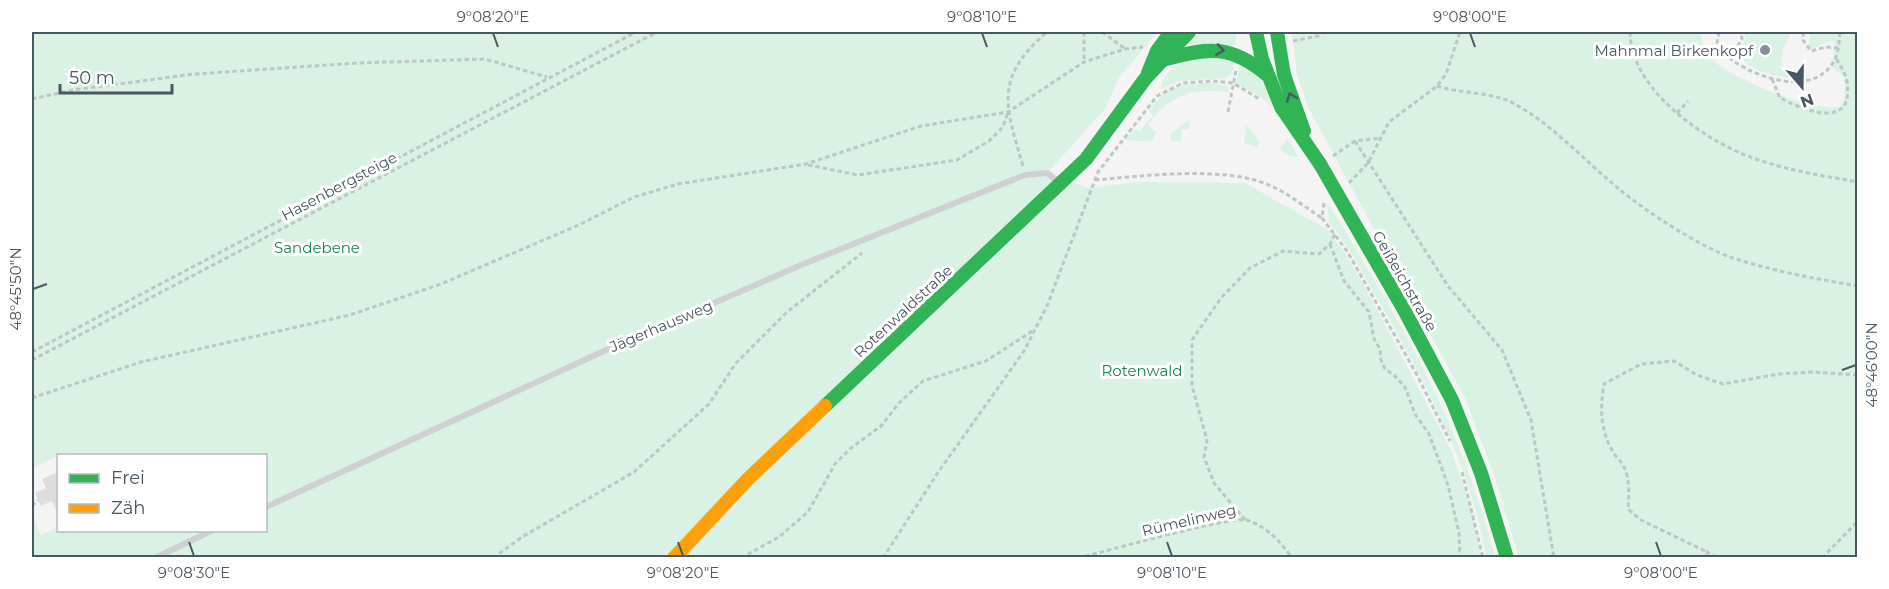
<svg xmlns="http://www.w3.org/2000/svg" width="1889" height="589" font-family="Montserrat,sans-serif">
<rect width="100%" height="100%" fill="#f4f4f4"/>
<path fill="#d9f2e3" d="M32,32H1157L1118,79L1105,109L1047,173L1088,188L1136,182L1245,183L1328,230L1345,253L1371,298L1452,452L1472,512L1481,557L32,558V514L41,535L58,527V530H266V456H67L65,453L32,468Z
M1198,32H1237L1235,47L1187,45Z
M1292,32H1700C1702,43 1705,52 1713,60C1730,78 1818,115 1841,106L1845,97L1844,77L1830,65L1833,62L1835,41L1826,42L1813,49L1809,47L1810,32H1857V557H1519L1493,472L1465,398L1308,107L1297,74Z
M1744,32H1791L1783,49L1781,64L1792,78C1774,77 1747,70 1737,53L1746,38Z
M1199,55L1235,58L1233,71L1226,78L1179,81L1161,89C1162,70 1183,61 1199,55Z
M1242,63L1265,84L1273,107L1256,94L1236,84L1239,66Z
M1213,83L1229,86L1228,92C1191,88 1170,95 1148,125L1157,132L1151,142L1125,140L1135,129L1140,131L1153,115L1149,111C1166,85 1183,84 1213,83Z
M1189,120V129H1181V141H1171L1170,134Z
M1246,125L1260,142L1257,147L1244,144Z
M1288,139L1298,157C1291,157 1283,154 1280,147Z
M1327,203C1343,225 1356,250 1370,273C1425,363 1469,455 1495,557H1486C1467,443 1405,349 1349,249L1329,222Z"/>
<path fill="#ddddde" d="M56,473L58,479L57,512L52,501L41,506L35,493L46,488L42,479Z"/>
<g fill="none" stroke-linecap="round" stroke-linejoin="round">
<path stroke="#bcc7c4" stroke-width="3" stroke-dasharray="4.5 3" stroke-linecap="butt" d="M1084,32V62
M1102,32L1124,48
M1630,32C1630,90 1708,144 1759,160C1791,171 1824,176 1858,182
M1719,32L1717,42C1721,48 1726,56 1732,60C1758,79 1816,98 1835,59C1839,51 1839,40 1840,32
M1803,32V40L1811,51L1826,47L1838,48
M1293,41L1318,36L1325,32
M1730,59L1742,39L1741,32
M1772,79L1780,98C1796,106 1840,127 1847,99C1848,91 1848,82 1845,75C1843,69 1839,64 1836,58
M1437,86C1462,94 1492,92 1513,103C1552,124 1585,161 1619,189C1647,212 1698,246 1733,258C1773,271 1816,279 1858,286
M32,99L73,90L194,74L358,63L485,59L547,77
M1228,112L1236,70
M1677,113L1688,101
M1355,141L1448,286L1502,350L1531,420L1554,558
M1333,156L1355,141L1381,138
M808,165L858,175L957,160L989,141L1003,127L1008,112
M1023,166C1005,105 994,78 1047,32
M1095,180C1142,176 1227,165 1271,186C1289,194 1305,207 1322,218
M1349,183L1368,163L1389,122L1437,86L1446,74L1460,32
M1324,203L1322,218L1347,251L1416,373L1450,441
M1330,244L1344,281L1369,312L1374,339L1380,349L1381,360L1385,369L1394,375L1405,387L1415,414L1429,434L1448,485L1459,533L1460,558
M32,352L636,32
M32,360L657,32
M32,398L141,362L350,315L441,284L581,224L634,197L678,184L806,164L921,126L1008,112L1084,62L1125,49L1143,47
M1462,472L1483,558
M32,506L38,500
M1245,520L1214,483L1204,457L1207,440L1192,386V340L1221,298L1250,268L1283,251L1319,254L1330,244L1335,234
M1706,551L1717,558
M493,558L522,537L634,472L709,404L736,363L787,312L862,253
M741,558L779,537L808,512L835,464L851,448L881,426L899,403L923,381L986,361L1034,330
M883,558L939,471L1024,351L1047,306L1098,172L1157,96L1183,83L1213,81L1233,83L1261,100
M1078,558C1104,552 1230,516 1246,520C1265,525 1281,542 1292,558
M1707,558L1705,551L1641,520L1628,509C1629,495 1630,479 1624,467C1621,461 1616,457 1613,452C1600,430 1600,408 1604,384L1641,364L1674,361L1697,375L1723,384L1779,374L1813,372L1858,375
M1822,558L1858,521"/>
<path stroke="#ced0d2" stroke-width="6" d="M266,507L604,351L801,265L1025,175L1047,173L1059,182
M155,558L213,530"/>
<path stroke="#30b455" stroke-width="14" d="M1256,32L1262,59L1281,107L1320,164L1403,308L1452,400L1481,473L1507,558
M1277,32L1284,75L1304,131
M1166,59C1209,47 1232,45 1267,75
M1148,73L1157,51L1171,32
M825,406L1086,159L1145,79L1189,32"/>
<path stroke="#ff9f0a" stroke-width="14" d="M674,558L749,478L825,406"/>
</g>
<defs><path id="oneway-chevron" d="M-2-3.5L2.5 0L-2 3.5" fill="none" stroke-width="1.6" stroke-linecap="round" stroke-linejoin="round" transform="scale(1.5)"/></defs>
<g stroke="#495b60">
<use href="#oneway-chevron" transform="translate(1220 50) rotate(9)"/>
<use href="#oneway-chevron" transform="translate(1291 97) rotate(-110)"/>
</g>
<path fill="none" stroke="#4a5661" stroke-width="2" d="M493,33L498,47M982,33L987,47M1470,33L1475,47M33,289L47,284M1842,370L1856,365M189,542L194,556M678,542L683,556M1167,542L1172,556M1656,542L1661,556"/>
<circle fill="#868d94" stroke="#fff" stroke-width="2" cx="1765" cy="50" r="6"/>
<g text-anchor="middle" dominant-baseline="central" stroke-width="6" stroke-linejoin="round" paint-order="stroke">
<g font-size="15" fill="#4a5661" stroke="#fff" text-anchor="end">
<text x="1753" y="50">Mahnmal Birkenkopf</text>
</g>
<g font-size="15" fill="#4a5661" stroke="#fff">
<text transform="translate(339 186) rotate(-28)">Hasenbergsteige</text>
<text transform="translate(1405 281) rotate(60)">Geißeichstraße</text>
<text transform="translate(903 311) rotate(-43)">Rotenwaldstraße</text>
<text transform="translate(661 326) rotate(-23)">Jägerhausweg</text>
<text transform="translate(1189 520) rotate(-13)">Rümelinweg</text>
</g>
<g font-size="15" fill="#17864f" stroke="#fff">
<text x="317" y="247">Sandebene</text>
<text x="1142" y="370">Rotenwald</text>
</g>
</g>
<rect width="1889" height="589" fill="none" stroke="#ffffff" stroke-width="66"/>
<rect x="57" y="454" width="210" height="78" fill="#ffffff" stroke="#b7bbc0" stroke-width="1.5"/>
<rect x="69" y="474" width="30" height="9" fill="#30b455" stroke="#b7bbc0" stroke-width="1.5"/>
<text x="111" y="484" font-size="18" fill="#4a5661">Frei</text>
<rect x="69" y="504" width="30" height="9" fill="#ff9f0a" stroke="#b7bbc0" stroke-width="1.5"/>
<text x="111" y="514" font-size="18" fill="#4a5661">Zäh</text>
<g transform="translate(1802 87) rotate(160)" stroke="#ffffff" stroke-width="4.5" paint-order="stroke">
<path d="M0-4.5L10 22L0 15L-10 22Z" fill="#4a5661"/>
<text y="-9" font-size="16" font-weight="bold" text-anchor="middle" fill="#4a5661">N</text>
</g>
<path d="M60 84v9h112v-9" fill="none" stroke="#4a5661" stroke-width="3"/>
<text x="69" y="84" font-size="18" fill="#4a5661" stroke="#ffffff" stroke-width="4.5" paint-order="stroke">50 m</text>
<rect x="33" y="33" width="1823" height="523" fill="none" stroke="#4a5661" stroke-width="2"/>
<g font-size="15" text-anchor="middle" fill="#4a5661">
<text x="493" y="22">9°08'20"E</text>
<text x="982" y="22">9°08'10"E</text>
<text x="1470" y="22">9°08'00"E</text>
<text transform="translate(16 289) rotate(-90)" y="5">48°45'50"N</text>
<text transform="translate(1872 365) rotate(-90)" y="5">48°46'00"N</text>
<text x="194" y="578">9°08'30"E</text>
<text x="683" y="578">9°08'20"E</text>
<text x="1172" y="578">9°08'10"E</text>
<text x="1661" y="578">9°08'00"E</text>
</g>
</svg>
